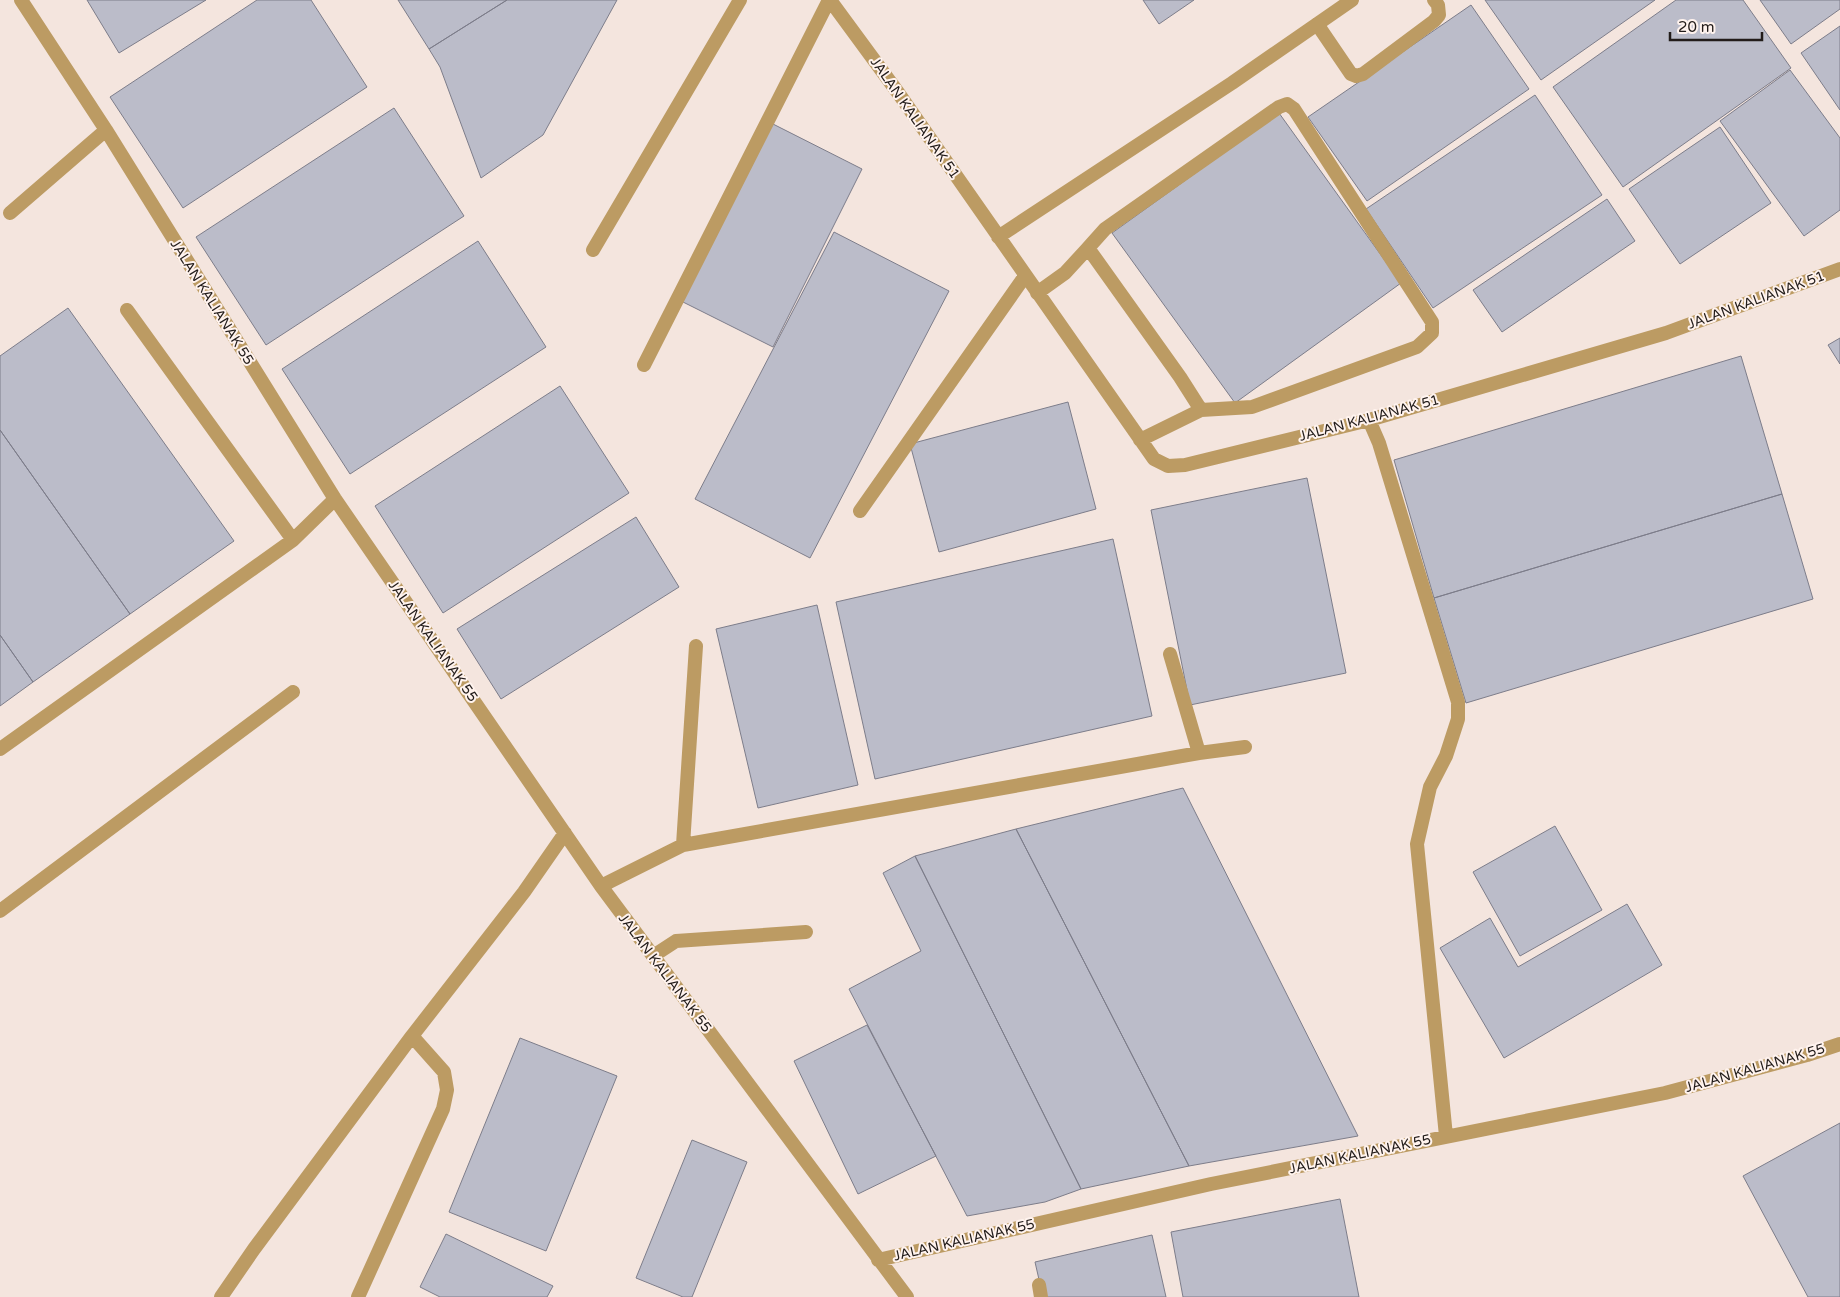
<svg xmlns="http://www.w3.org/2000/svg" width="1840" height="1297" font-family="'Varela Round',sans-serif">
<rect width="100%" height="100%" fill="#f4e5de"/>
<path fill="#bbbcc9" stroke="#7d7d8a" d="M87,0H206L119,53Z
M257,0H311L367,87L183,208L110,97Z
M398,0H507L429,49Z
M507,0H617L543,135L481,178L440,67L429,49Z
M1143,0H1194L1159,24Z
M1485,0H1655L1541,80Z
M1676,0H1743L1791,68L1623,187L1553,87Z
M1760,0H1840V9L1791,44Z
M1471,5L1529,89L1367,201L1308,117Z
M1840,26V110L1801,53Z
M1790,70L1840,138V210L1804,236L1720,121Z
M1535,95L1602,195L1433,308L1366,209Z
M394,108L464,216L266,345L196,237Z
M1279,113L1401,283L1235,403L1112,233Z
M769,122L862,169L773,347L679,300Z
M1720,127L1771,203L1680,264L1629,189Z
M1607,199L1635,241L1502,332L1473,290Z
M834,232L949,291L810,558L695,499Z
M478,241L546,347L350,474L282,369Z
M68,308L234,541L130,614L0,430V356Z
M1840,338V364L1828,345Z
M1741,356L1782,494L1434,598L1394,460Z
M560,386L629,493L443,613L375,506Z
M1068,402L1096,509L939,552L910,444Z
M0,430L130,614L33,682L0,635Z
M1307,478L1346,673L1190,705L1151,510Z
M1782,494L1813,599L1466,703L1434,598Z
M636,517L679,587L501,699L457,629Z
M1113,539L1152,716L875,779L836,602Z
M817,605L858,785L758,808L716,629Z
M0,635L33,682L0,706Z
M1183,788L1358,1136L1189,1166L1016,829Z
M1555,826L1602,910L1520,956L1473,872Z
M1016,829L1189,1166L1081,1189L915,856Z
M915,856L1081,1189L1045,1202L967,1216L849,989L921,951L883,873Z
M1627,904L1662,965L1504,1058L1440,948L1490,918L1518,967Z
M867,1025L936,1156L858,1194L794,1061Z
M520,1038L617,1076L546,1251L449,1212Z
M1840,1123V1297H1808L1743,1176Z
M692,1140L747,1162L692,1297H683L636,1278Z
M1340,1199L1359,1297H1183L1171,1232Z
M446,1234L553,1286L547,1297H440L420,1287Z
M1152,1235L1166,1297H1043L1035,1262Z"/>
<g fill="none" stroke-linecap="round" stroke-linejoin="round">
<path stroke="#bc9b63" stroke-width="14" d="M21,0L106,130L335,499L601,886L907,1297
M830,0L899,94L1154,459L1168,466L1185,465L1369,420L1666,333L1840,269
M1317,24L1351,74L1356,76L1363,74L1434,21L1439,15L1438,5L1434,0
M10,213L106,130
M998,237L1232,83L1352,0
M1088,248L1105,229L1279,107L1287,104L1294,109L1432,322V333L1417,347L1252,407L1201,410
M593,250L740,0
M1037,293L1065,273L1088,248L1180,377L1201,410L1140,440
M127,310L293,540
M644,365L829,0
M1369,420L1379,443L1458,702V719L1446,756L1430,787L1417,844L1446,1136
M860,511L1025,276
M1170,654L1199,753
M0,749L293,540L335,499
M683,845L1199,753L1245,747
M601,886L683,845L696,646
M0,911L293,692
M653,956L676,941L806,932
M878,1260L1211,1184L1665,1093L1807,1055L1840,1044
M1039,1285L1041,1297
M221,1297L254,1249L412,1036L524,892L565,833
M358,1297L443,1109L447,1090L444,1072L412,1036"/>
</g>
<g text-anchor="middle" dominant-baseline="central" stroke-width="4" stroke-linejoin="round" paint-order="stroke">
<g font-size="14" fill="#221c1a" stroke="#fff3ee">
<text transform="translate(915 118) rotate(55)">JALAN KALIANAK 51</text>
<text transform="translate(1756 300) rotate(-20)">JALAN KALIANAK 51</text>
<text transform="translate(212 302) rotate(58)">JALAN KALIANAK 55</text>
<text transform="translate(1369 418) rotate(-15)">JALAN KALIANAK 51</text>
<text transform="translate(433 641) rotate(55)">JALAN KALIANAK 55</text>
<text transform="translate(665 973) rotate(53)">JALAN KALIANAK 55</text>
<text transform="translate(1755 1068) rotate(-16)">JALAN KALIANAK 55</text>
<text transform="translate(1360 1154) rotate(-12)">JALAN KALIANAK 55</text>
<text transform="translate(964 1240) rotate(-13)">JALAN KALIANAK 55</text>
</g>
</g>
<path d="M1670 32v8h92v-8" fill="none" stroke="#221c1a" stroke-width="2.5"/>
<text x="1678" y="32" font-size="15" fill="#221c1a" stroke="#fff3ee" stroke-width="4" paint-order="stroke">20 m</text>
</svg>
